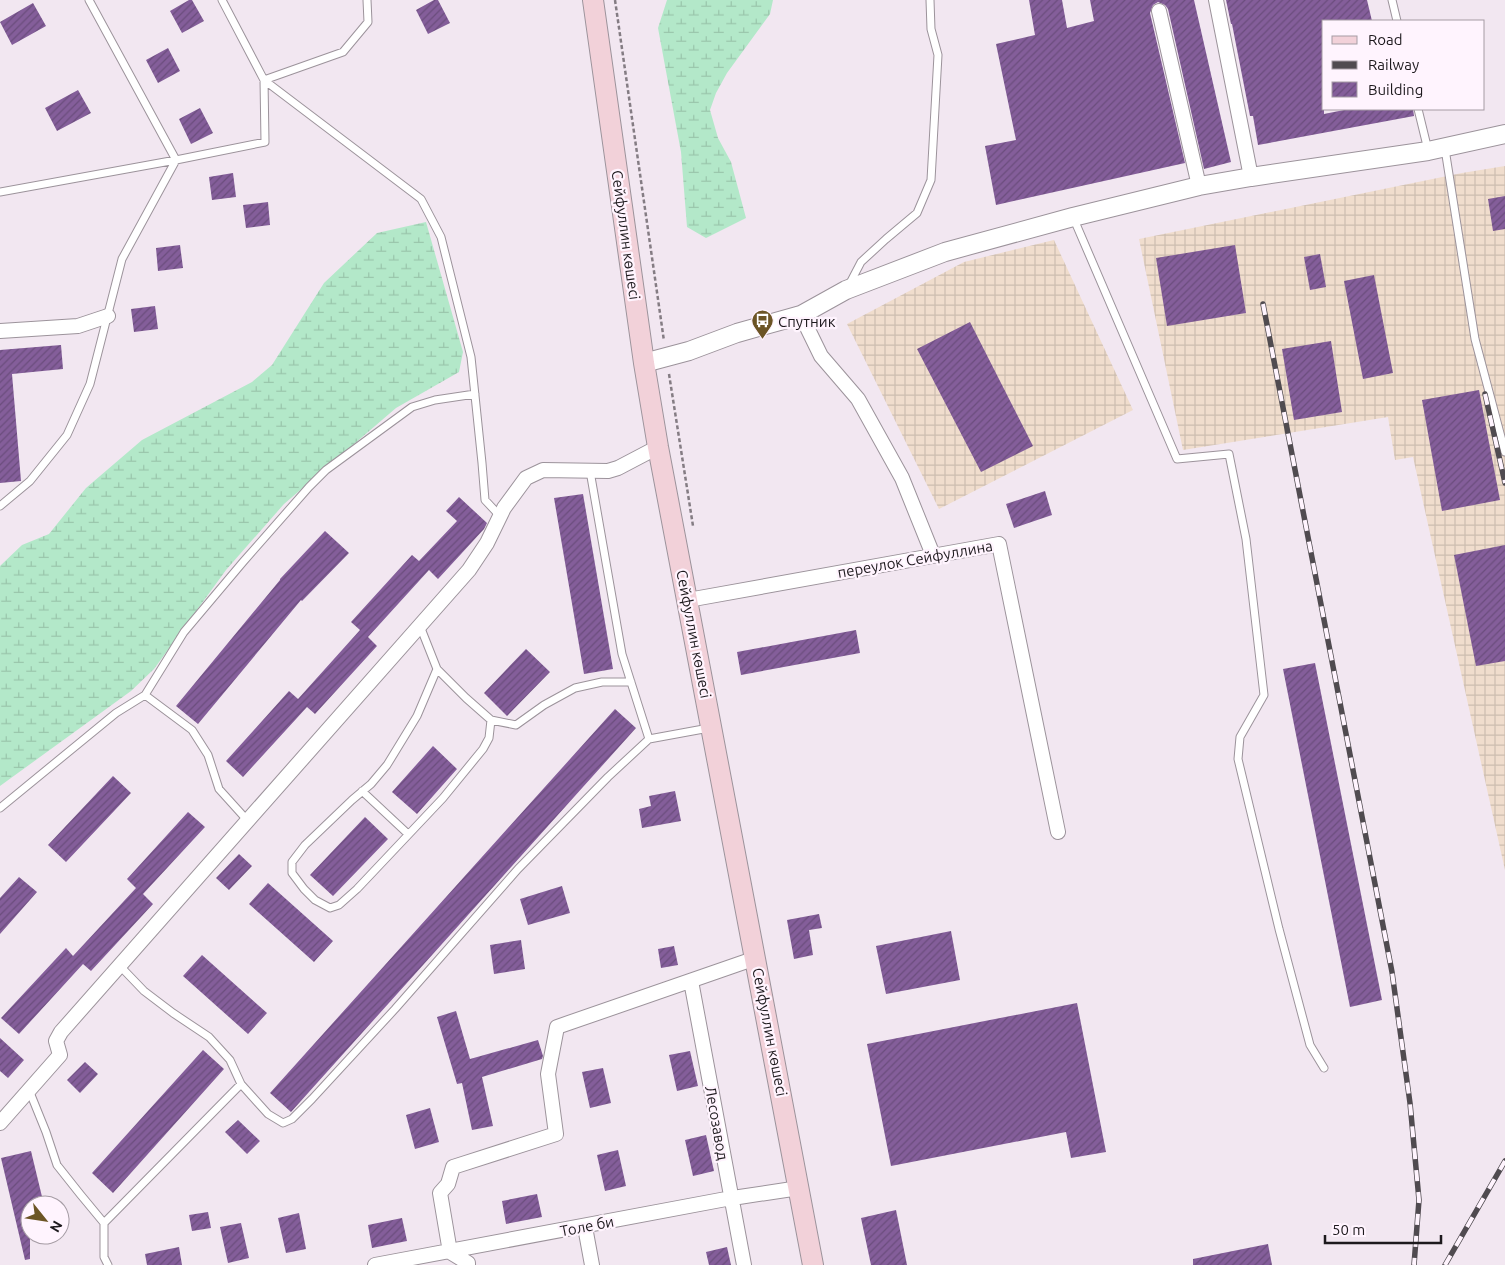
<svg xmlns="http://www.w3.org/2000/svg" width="1505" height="1265" font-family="Ubuntu,sans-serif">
<defs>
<pattern id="industrial-grid" width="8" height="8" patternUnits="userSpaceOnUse" patternTransform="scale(1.25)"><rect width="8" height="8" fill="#f0ddcd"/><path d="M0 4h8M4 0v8" fill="none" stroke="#cdbdb0"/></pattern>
<pattern id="wetland-marsh" width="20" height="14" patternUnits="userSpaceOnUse" patternTransform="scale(1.25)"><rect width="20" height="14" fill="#b3e8c9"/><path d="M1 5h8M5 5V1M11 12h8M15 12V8" fill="none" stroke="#9ac6ac"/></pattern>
<pattern id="building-hatch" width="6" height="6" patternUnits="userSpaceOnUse" patternTransform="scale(1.25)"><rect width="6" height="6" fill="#845e9a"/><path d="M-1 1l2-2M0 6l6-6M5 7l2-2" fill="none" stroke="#6b4d7d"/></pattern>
</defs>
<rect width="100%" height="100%" fill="#f2e7f1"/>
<path fill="url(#industrial-grid)" d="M1505,166V870L1413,457L1395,460L1388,417L1183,450L1139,239L1462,173Z
M1054,240L1133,410L939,509L847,324L964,262Z"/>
<path fill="url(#wetland-marsh)" d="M667,0H773L770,14L727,73L716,93L710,110L718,138L731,162L746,218L706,238L687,227L681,152L658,28Z
M426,222L463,352L459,372L396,408L284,504L226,570L154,669L131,691L0,786V566L22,545L49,534L86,488L142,440L252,382L272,365L324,283L377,233Z"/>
<path fill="url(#building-hatch)" d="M189,0H192L204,21L182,33L170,11Z
M434,0H438L450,23L428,34L416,10Z
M1029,0H1062L1067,28L1094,21L1090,0H1194L1231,162L1204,169L1168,9L1165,5L1158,2L1153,5L1150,13L1185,163L996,205L985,146L1016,140L996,44L1035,35Z
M1226,0H1367L1372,21H1324V114L1349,109H1413L1414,116L1258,145L1253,116H1250L1232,24H1231Z
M33,3L46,26L12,45L0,22Z
M168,48L180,71L158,83L146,60Z
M78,90L91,113L57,131L45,108Z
M200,108L213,133L191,144L179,119Z
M233,173L236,197L212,200L209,177Z
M1505,196V229L1493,231L1488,199Z
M268,202L270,225L246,228L243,205Z
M180,245L183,268L158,271L156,248Z
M1235,245L1246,313L1167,326L1156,258Z
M1320,254L1326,287L1310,290L1304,257Z
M1374,275L1393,373L1363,379L1344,281Z
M155,306L158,329L134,332L131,309Z
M970,322L1033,446L981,472L917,349Z
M1331,341L1342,412L1294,420L1282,349Z
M61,345L63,369L12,374L21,481L0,483V350Z
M1479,390L1500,500L1442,511L1422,400Z
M1045,491L1052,515L1014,528L1006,504Z
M583,494L613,669L584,674L554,498Z
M459,497L487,523L484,529L438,579L429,570L368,637L377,646L315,714L307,707L243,777L226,761L289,691L298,699L360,630L351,622L412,555L419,561L457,521L446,511Z
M325,531L349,553L302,601L301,600L198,724L176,706L280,580V579Z
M1505,545V661L1476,666L1454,555Z
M856,630L860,653L741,675L737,652Z
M526,649L550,672L507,716L484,693Z
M1315,663L1382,1000L1350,1007L1283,669Z
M615,709L636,728L291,1112L270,1093Z
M433,746L457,769L417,814L392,792Z
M113,776L131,793L66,862L48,845Z
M675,791L681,821L642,828L639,809L651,806L649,796Z
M188,812L205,827L143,894L153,904L91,971L83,964L19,1034L1,1018L66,948L73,956L136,888L127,879Z
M365,817L388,839L333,896L310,875Z
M239,854L252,866L229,890L216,878Z
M19,877L37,892L0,934V898Z
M268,883L333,941L314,962L249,904Z
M562,886L570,913L528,925L520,899Z
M819,914L822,928L809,930L813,955L794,959L787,920Z
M951,931L960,980L886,994L876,946Z
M521,940L525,969L494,974L490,945Z
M674,946L678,965L661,968L658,949Z
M202,955L267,1013L248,1034L183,976Z
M1077,1003L1106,1152L1071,1158L1066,1132L891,1166L867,1044Z
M456,1011L470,1059L538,1040L543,1056L542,1059L482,1077L493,1126L472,1130L462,1083L457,1084L437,1017Z
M0,1038L24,1060L8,1078L0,1071Z
M203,1050L224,1069L113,1193L92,1173Z
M690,1051L698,1086L677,1091L669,1055Z
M85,1062L98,1074L80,1093L67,1080Z
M603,1068L611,1103L590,1108L582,1072Z
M430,1108L439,1142L415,1149L406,1115Z
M238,1120L260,1141L247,1154L225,1132Z
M706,1135L714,1171L693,1176L685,1140Z
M618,1150L626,1186L605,1191L597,1155Z
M31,1151L44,1205H30V1259L25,1260L1,1158Z
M537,1194L542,1217L506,1224L502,1201Z
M896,1210L907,1265H871L861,1218Z
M208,1212L211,1228L192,1231L189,1215Z
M299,1213L306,1249L286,1253L278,1218Z
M402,1218L407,1241L372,1248L368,1225Z
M241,1223L249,1258L228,1263L220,1227Z
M1268,1244L1272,1265H1193V1259Z
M179,1247L182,1265H147L145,1254Z
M727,1247L731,1265H709L706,1252Z"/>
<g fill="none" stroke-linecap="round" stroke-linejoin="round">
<defs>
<path id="service" d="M222,0L264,80L421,199L441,237L471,357L482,463L485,500L500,516
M1392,0L1397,21
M1418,109L1428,150
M1445,149L1475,339L1505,452
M0,192L176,160L89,0
M1073,217L1177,459L1229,454L1246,539L1264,695L1240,737L1238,759L1279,929L1310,1045L1324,1068
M849,285L861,262L886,239L917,213L931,180L938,55L931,29L930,0
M590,471L622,654L649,739
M0,506L30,481L67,435L90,384L122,259L176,160L265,142L264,80L343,52L368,22L367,0
M420,626L437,669L466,698L491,720L516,725L544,705L575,688L602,682H631
M437,669L417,716L387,765L371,784L352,800L305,845L292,862V873L304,889L315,900L330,908L339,905L357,889L443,798L483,749L489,738L491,720
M362,791L408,834
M0,808L116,713L145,695
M247,820L219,789L208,755L192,730L145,695L184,632L243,562L309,487L326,470L412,407L435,400L475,394
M120,966L144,991L173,1013L209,1037L230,1060L241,1084L268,1114L283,1123L292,1119L312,1099L395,1009L518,869L608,777L649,739L709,728
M29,1090L46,1132L57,1165L80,1194L104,1223V1257L108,1265
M104,1223L241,1084"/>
<path id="minor" d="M1216,0L1251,177
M1159,11L1199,186
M801,315L821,356L858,399L902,478L933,555
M0,331L78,326L108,316
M688,600L999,544L1058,832
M691,981L744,1265
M0,1123L60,1055L56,1041L61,1032L469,570L487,543L504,508L526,478L543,470L608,471L618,468L658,447
M585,1227L592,1265
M375,1265L726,1199L799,1188
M468,1265V1263L450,1252L440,1193L448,1184L453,1167L556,1134L548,1074L557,1027L756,958"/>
<path id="tertiary" d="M644,363L689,351L737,333L801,315L846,290L945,252L1073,217L1199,186L1251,177L1428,151L1505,134"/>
<path id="secondary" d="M593,0L644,363L658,447L813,1265"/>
</defs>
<use href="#service" stroke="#9c939b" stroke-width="9"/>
<use href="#minor" stroke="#9c939b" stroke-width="16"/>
<use href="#tertiary" stroke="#9c939b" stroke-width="20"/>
<use href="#secondary" stroke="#9c939b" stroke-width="22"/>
<path stroke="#847c83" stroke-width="2.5" stroke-dasharray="4 2.5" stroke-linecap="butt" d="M615,0L664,341
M669,374L693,526"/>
<use href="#service" stroke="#fff" stroke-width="7"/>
<use href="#minor" stroke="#fff" stroke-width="14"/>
<use href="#tertiary" stroke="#fff" stroke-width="18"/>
<use href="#secondary" stroke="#f2d1d9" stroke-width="20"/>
<defs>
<path id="rail" d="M1263,304L1392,972L1410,1103L1419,1200L1414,1265
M1485,394L1505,483
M1445,1265L1505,1161"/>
</defs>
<use href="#rail" stroke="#504b50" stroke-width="5.5"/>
<use href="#rail" stroke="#fff4fe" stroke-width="4" stroke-dasharray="11" stroke-linecap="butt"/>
</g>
<defs>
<symbol id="bus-pin" viewBox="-11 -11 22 30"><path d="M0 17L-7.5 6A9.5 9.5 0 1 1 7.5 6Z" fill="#6c5525" stroke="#fff4fe"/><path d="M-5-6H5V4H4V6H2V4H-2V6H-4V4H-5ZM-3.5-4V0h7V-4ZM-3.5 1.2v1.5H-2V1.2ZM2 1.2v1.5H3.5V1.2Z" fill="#fff"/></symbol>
</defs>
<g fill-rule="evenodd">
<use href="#bus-pin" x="750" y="308" width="25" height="34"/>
</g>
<g text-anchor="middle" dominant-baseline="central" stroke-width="4.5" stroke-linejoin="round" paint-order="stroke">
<g font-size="15" fill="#1d191d" stroke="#fff4fe">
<text transform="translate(626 235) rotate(82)">Сейфуллин көшесі</text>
<text transform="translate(915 559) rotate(-10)">переулок Сейфуллина</text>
<text transform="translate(694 634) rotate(79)">Сейфуллин көшесі</text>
<text transform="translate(770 1032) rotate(79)">Сейфуллин көшесі</text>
<text transform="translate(717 1123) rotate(80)">Лесозавод</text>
<text transform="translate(587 1226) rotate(-11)">Толе би</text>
</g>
<g font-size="15" fill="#1d191d" stroke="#fff4fe" text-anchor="start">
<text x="778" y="321">Спутник</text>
</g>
</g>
<rect x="1322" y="20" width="162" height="90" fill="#fff4fe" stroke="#a59ca4"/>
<rect x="1332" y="36" width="25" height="8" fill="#f2d1d9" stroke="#a59ca4"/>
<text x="1368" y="45" font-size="15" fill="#1d191d">Road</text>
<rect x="1332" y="61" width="25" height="8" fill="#504b50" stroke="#a59ca4"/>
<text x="1368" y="70" font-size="15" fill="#1d191d">Railway</text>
<rect x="1332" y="82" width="25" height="15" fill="url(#building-hatch)" stroke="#a59ca4"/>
<text x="1368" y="95" font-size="15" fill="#1d191d">Building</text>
<g transform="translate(45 1220) rotate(120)"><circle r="24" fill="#fff4fe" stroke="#a59ca4"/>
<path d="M0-4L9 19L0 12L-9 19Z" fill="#6c5525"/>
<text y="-8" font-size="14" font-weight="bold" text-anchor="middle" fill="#1d191d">N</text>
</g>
<path d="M1325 1235v8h116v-8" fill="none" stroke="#1d191d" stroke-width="2.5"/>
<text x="1332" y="1235" font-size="15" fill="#1d191d" stroke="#fff4fe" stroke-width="4" paint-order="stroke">50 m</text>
</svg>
